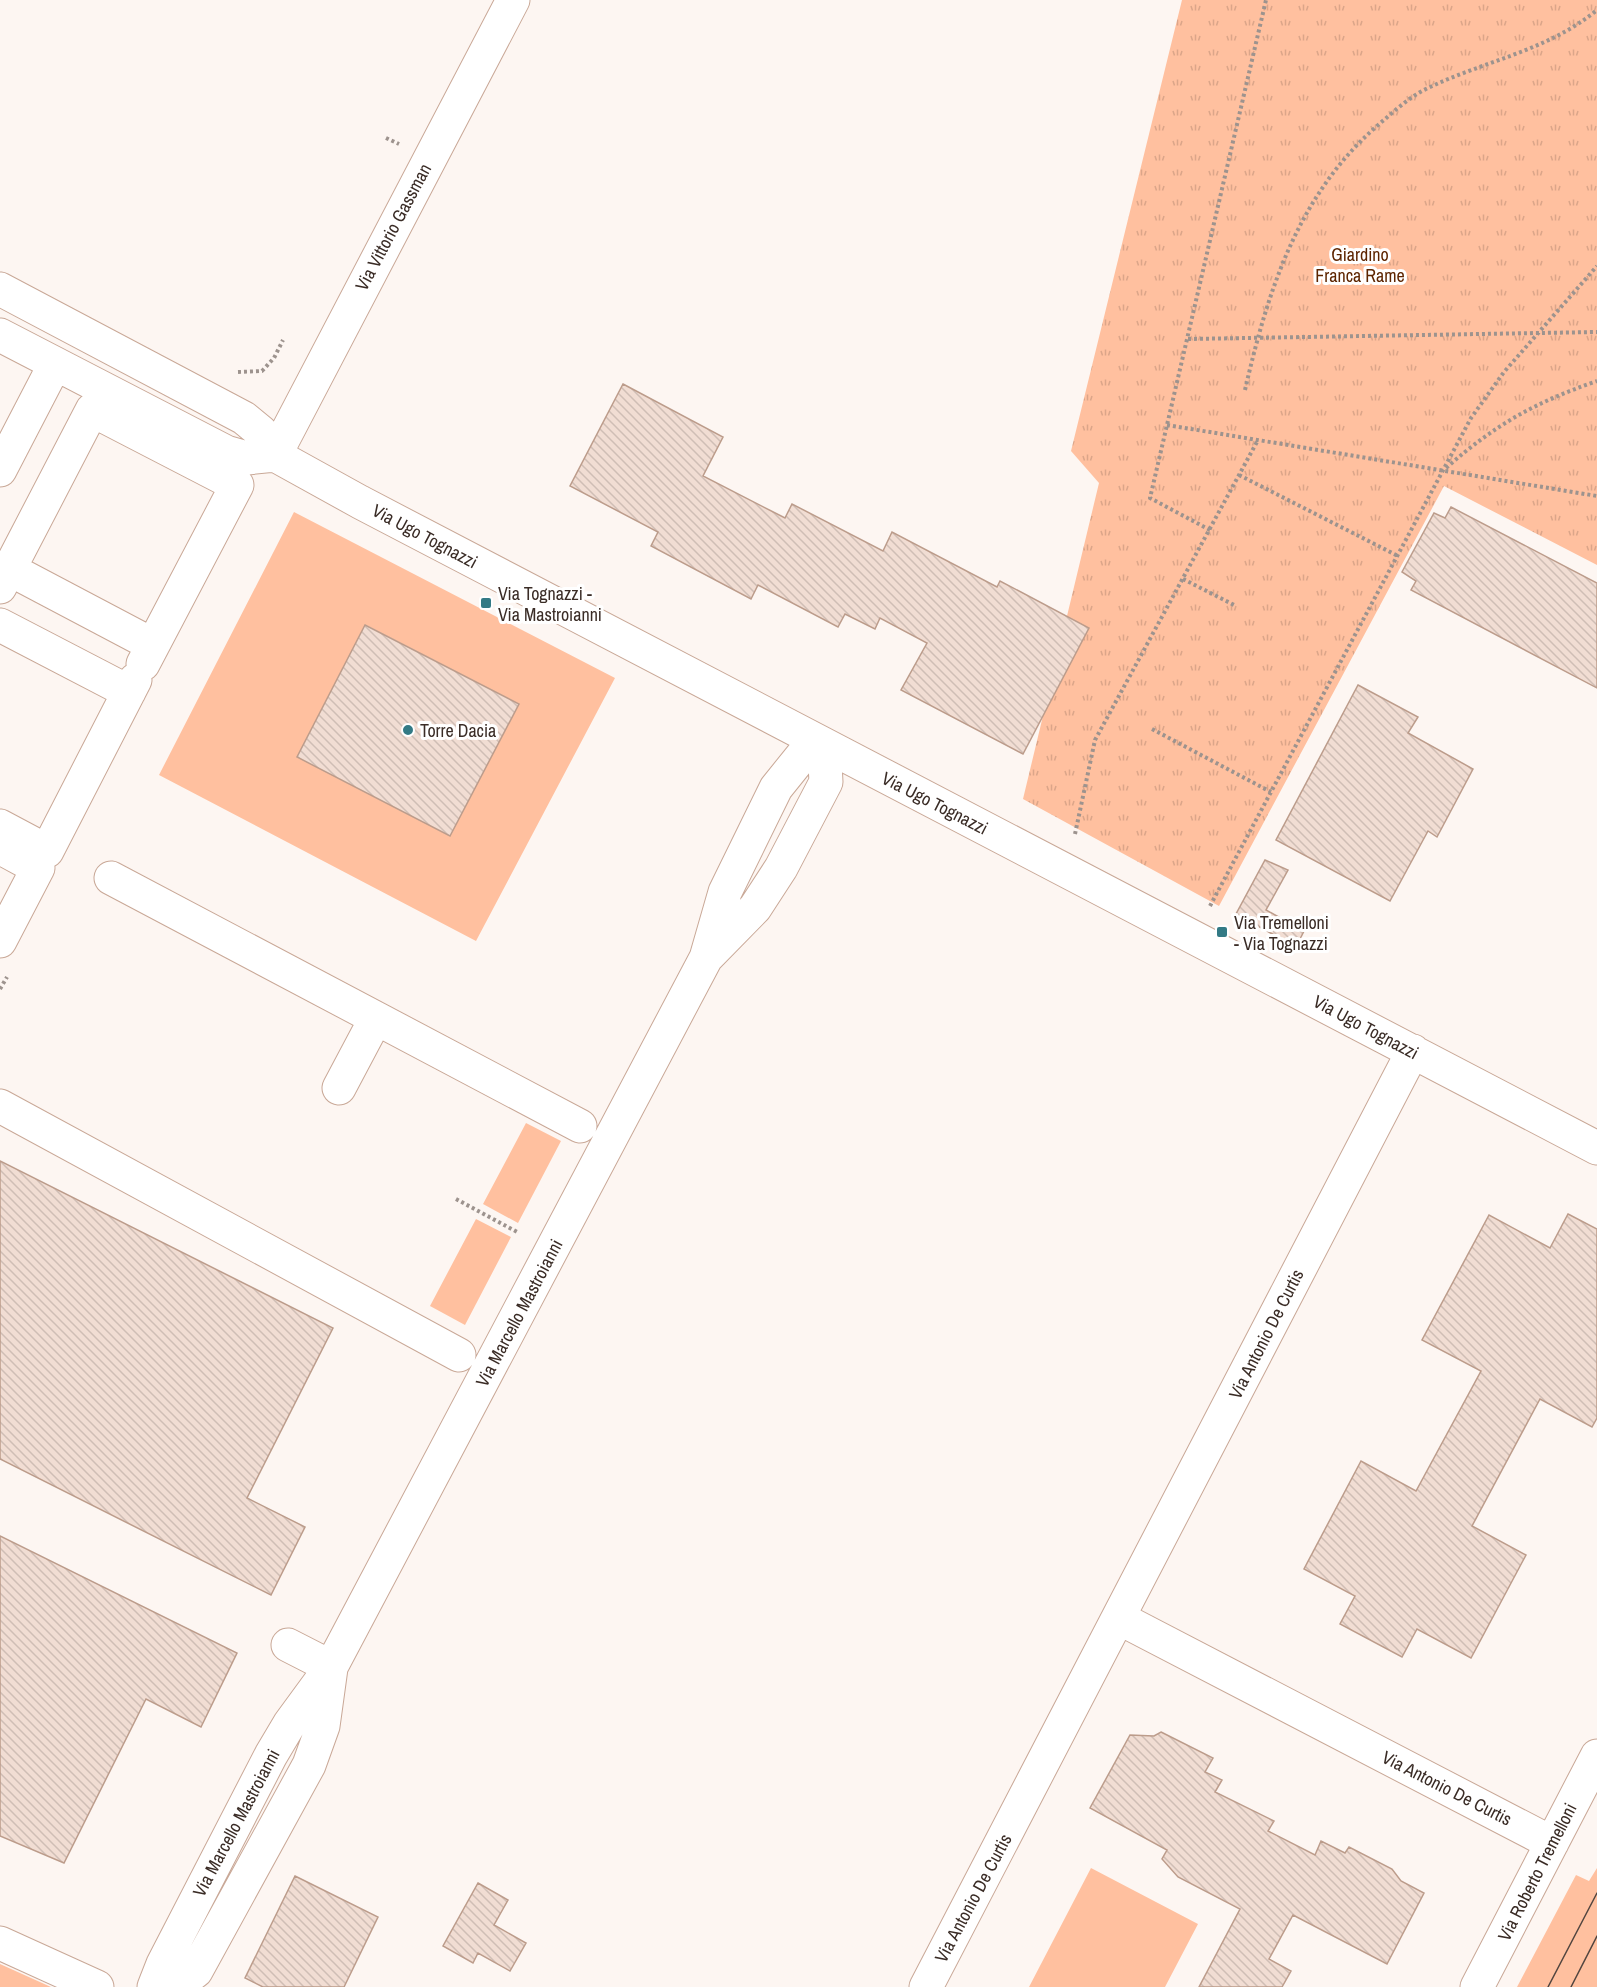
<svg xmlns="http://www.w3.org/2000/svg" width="1597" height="1987" font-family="'Archivo Narrow',sans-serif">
<defs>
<pattern id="park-tufts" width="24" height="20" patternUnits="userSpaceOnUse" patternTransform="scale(1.5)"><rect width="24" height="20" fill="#ffc09f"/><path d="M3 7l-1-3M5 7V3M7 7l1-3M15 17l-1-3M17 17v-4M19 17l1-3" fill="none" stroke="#dba589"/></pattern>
<pattern id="building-back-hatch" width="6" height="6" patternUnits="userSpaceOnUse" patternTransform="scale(1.5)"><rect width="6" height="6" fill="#f1ddd3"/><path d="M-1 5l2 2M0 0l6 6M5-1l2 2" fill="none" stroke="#cfbeb5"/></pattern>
</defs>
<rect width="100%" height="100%" fill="#fdf6f2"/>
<path fill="#ffc09f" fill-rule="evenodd" d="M294,512L615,678L476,941L159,775ZM366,625L519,704L450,836L297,757Z
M526,1123L561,1141L518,1223L483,1204Z
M476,1219L511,1237L465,1325L430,1306Z
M1091,1868L1198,1924L1165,1987H1029Z
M1597,1868V1987H1517L1576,1875L1589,1881Z
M0,1964L51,1987H0Z"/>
<path fill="url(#park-tufts)" d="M1182,0H1597V565L1444,486L1219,906L1023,799L1099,483L1071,451Z"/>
<path fill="url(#building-back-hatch)" stroke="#bc9c8b" stroke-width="1.5" d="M623,384L723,437L703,476L785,518L792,504L883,551L892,532L997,587L1000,581L1089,628L1023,754L901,690L927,643L880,618L875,629L845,614L838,627L758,585L751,599L651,546L658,532L570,486Z
M1451,507L1597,583V688L1411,590L1416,581L1402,572L1434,513L1445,518Z
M365,625L519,704L450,836L297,757Z
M1358,685L1418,717L1408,733L1473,769L1437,837L1428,831L1390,901L1276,840Z
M1265,860L1288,870L1266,910L1304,931L1296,947L1236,914Z
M0,1161L333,1328L247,1498L305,1527L271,1595L0,1459Z
M1568,1214L1597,1229V1418L1592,1427L1540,1399L1472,1526L1526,1555L1471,1658L1417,1629L1402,1657L1340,1624L1355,1596L1304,1569L1361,1461L1416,1491L1481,1371L1422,1340L1489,1215L1550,1248Z
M0,1536L237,1653L201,1727L146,1699L64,1863L0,1836Z
M1161,1732L1213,1758L1205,1772L1222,1780L1215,1792L1274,1821L1268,1831L1315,1855L1321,1841L1345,1853L1349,1847L1392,1869L1401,1881L1424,1893L1387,1964L1293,1915L1269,1959L1291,1971L1282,1987H1199L1240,1909L1178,1877L1162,1859L1167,1850L1090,1808L1130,1735L1154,1736Z
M295,1876L378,1917L344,1987H263L245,1978Z
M478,1883L508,1900L494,1925L526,1943L510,1971L478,1953L473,1963L443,1946Z"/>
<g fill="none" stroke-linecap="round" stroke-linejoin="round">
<defs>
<path id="minor" d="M0,289L244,418L261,432L275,455L360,502L1597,1148
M0,335L226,452L247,458L275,455
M275,455L513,0
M0,470L55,364
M9,569L153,645
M0,587L92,410L237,485L143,664
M0,625L129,692
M0,826L47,851L135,680
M111,878L580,1126
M0,941L38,868L1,848
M706,958L755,908L781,868L826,782L824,746
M339,1088L375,1020
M0,1106L459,1355
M1119,1618L1552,1843
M288,1645L331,1667
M0,1943L97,1987
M154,1987L163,1964L271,1755L290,1723L331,1667L706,958L725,892L776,788L805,752L824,746
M175,1987L196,1971L309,1765L323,1726L331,1668
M926,1987L1413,1051
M1477,1987L1597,1756"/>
</defs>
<use href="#minor" stroke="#c9a897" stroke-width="35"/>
<path stroke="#9d938e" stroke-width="4" stroke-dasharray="3 3" stroke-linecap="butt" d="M386,138L399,144
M1188,339L1597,332
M238,372L262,371L274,358L283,340
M1245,390C1268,290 1298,195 1377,126C1392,113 1407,99 1424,90C1482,61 1546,52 1597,10
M1167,425L1597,496
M1446,468C1496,424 1534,403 1597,381
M1239,475L1398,556
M1210,530L1150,498L1266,0
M1183,579L1236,606
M1152,729L1271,792
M1075,834L1095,740L1258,440
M1210,906L1471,418L1504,372L1597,266
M0,989L7,977
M456,1199L519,1233"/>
<use href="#minor" stroke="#fff" stroke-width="33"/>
<path stroke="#52453f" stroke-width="1.5" d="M1548,1987L1597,1893
M1571,1987L1597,1936"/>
</g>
<g fill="#337a85" stroke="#fff" stroke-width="2">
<rect x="480" y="597" width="12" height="12" rx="3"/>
<circle cx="408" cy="730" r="6"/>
<rect x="1216" y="926" width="12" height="12" rx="3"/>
</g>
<g text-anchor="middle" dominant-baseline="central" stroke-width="6" stroke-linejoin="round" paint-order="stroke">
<g font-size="18" fill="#3a2c26" stroke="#fff">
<text transform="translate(393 227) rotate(-62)">Via Vittorio Gassman</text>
<text transform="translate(425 536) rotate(28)">Via Ugo Tognazzi</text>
<text transform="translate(935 803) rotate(27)">Via Ugo Tognazzi</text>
<text transform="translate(1366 1027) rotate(28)">Via Ugo Tognazzi</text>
<text transform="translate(519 1313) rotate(-62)">Via Marcello Mastroianni</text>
<text transform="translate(1266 1334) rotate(-63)">Via Antonio De Curtis</text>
<text transform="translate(1447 1788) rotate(27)">Via Antonio De Curtis</text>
<text transform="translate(236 1823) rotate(-62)">Via Marcello Mastroianni</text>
<text transform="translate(1537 1872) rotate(-63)">Via Roberto Tremelloni</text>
<text transform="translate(973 1898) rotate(-62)">Via Antonio De Curtis</text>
</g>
<g font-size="18" fill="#5d2500" stroke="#fff">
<text x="1360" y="254">Giardino<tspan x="1360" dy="21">Franca Rame</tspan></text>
</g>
<g font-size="18" fill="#3a2c26" stroke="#fff" text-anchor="start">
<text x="498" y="593">Via Tognazzi -<tspan x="498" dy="21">Via Mastroianni</tspan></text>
<text x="420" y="730">Torre Dacia</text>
<text x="1234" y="922">Via Tremelloni<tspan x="1234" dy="21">- Via Tognazzi</tspan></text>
</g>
</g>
</svg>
